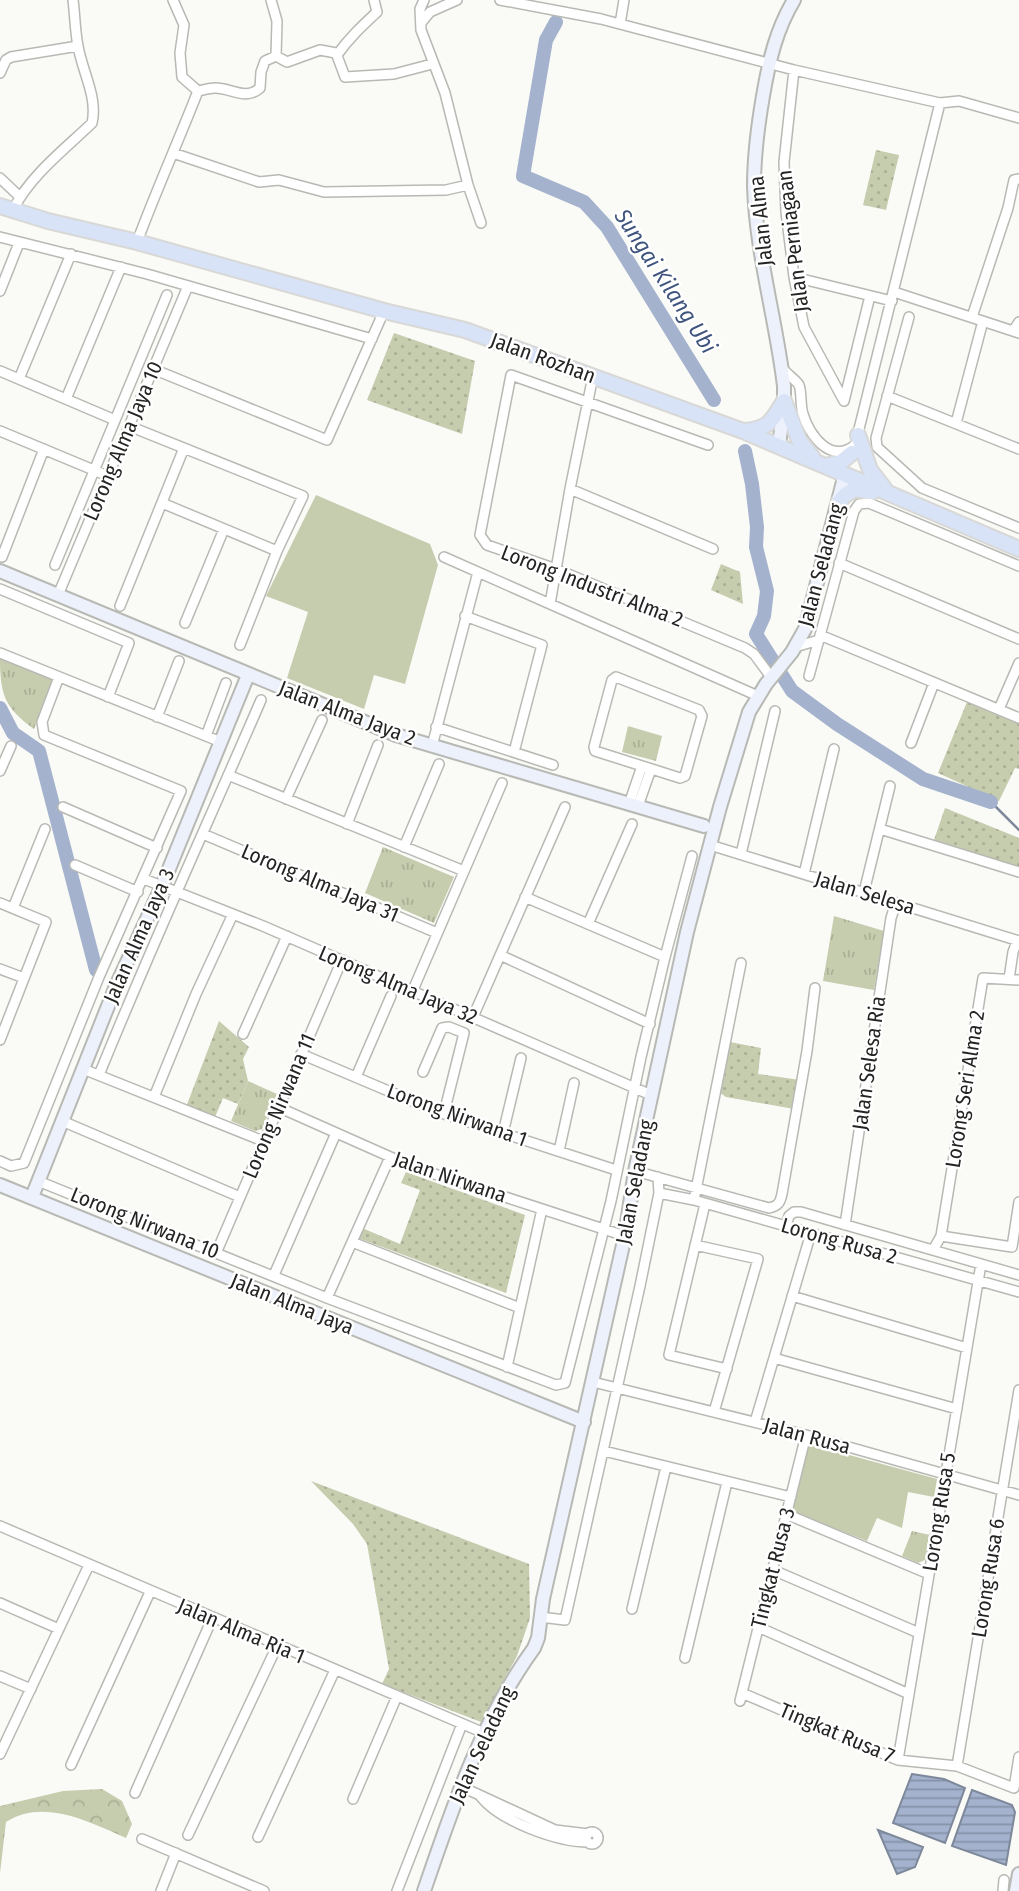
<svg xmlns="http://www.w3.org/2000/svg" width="1019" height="1891" font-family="'Fira Sans Condensed',sans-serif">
<defs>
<pattern id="grass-dots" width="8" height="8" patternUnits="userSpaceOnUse" patternTransform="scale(1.75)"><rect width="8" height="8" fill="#c6ccae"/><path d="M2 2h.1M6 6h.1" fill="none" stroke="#aaaf95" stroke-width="1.8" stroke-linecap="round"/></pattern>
<pattern id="forest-crowns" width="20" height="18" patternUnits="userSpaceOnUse" patternTransform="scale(1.75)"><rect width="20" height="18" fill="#c6ccae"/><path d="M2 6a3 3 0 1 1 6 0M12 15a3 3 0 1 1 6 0" fill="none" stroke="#aaaf95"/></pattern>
<pattern id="park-tufts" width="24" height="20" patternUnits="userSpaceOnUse" patternTransform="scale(1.75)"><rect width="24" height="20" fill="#c6ccae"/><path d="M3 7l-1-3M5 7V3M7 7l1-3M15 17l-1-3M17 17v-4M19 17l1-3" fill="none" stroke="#aaaf95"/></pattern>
<pattern id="water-rules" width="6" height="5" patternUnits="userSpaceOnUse" patternTransform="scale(1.75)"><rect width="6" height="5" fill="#a4b2ce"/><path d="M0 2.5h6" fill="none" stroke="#8591a7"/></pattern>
</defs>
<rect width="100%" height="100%" fill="#fafbf6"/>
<path fill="url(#grass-dots)" d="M876,150L899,155L886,210L863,205Z
M394,333L475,361L462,434L367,400Z
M721,564L740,572L743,604L711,590Z
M967,702L1019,723V769L1015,768L999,801L938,773Z
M945,808L1019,838V867L934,840Z
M219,1021L249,1047L243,1059L248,1081L238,1104L223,1098L215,1117L186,1107Z
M730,1042L761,1048L758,1074L800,1080L794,1109L726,1097L719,1092Z
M406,1172L525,1215L506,1293L358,1238L362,1228L400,1244L420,1190L401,1183Z
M311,1481L529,1564L530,1618L517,1656L481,1722L382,1684L389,1669L367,1544L353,1524Z"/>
<path fill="url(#forest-crowns)" d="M102,1789L122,1801L132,1824L126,1838C89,1822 44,1798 6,1822L0,1873V1806L63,1791Z"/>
<path fill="url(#park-tufts)" d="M0,659L53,680L34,729C5,708 0,695 0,659Z
M628,726L662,736L656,761L622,752Z
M383,847L454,877L434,923L365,893Z
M834,916L884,931L874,990L823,981Z
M248,1081L277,1094L262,1129L255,1131L231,1121Z
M912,1531L930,1535L925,1560L918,1563L902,1556Z"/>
<path fill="#c6ccae" d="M316,495L430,544L438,565L405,684L374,675L364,709L287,678L308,612L266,596Z
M809,1444L937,1479L934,1497L908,1492L902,1528L877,1518L867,1541L790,1511Z"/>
<path fill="url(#water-rules)" stroke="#7e889b" stroke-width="2" d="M912,1774L944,1779L965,1788L945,1843L893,1823Z
M972,1790L1012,1805L1015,1812L1006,1865L952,1846Z
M878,1830L923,1847L915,1867L897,1874Z"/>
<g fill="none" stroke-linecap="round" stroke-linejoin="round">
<path stroke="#7e889b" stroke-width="2.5" d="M991,802L1019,830"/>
<path stroke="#a4b2ce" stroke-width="14" d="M556,22L546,40L523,176L584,202L607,227L714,400
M745,451L752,484L757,527L756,547L767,591L764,616L756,634L792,691L837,724L923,779L991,802
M0,708L13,733L39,751L96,970"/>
<defs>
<path id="street" d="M173,0L184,25L180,53L182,77L198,91
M424,0L420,9L421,30L445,93L468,185L481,223
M500,0L601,19L794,70L940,103L959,101L1019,118
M421,23L430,12L457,0
M620,24L624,0
M337,55C349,38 362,26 377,12L374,0
M276,56L287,62L320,50L336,53L345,77L394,74L432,64
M794,70L784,162L786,212L794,277L804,327L844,401
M0,73L6,60L11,57L78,46
M198,91C203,90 210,88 215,88C232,88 245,101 260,88L261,72L265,61L276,56L277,21L271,0
M173,153L259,182L279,180L324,192L446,190L468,185
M0,178L20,197
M14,208C31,175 65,149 92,123C98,97 82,71 78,46C75,31 75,15 73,0
M0,237L147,274L372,339
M137,242C156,191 178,142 198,91
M794,277L892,301
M0,291L19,243
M894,292L1019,333
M909,317L876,438L877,447L922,488L1019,528
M972,317L1008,208L1014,180L1019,179
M1013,331L1019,322
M153,369L327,440L384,311
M783,369C787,374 796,380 799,385C802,393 800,405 803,414C809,435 831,465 855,445
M0,371L115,420
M19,379L71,254
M887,396L1019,449
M66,399L121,267
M844,401L870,296
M956,423L983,321
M129,426L303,496L277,551L240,645
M0,431L108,476
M857,437L940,103
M708,445L511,375L480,535L487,545L556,569L745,648L754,654L771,677
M570,489L713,549
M162,503L277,551
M2,557L44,449
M444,557L758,696
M839,563L1019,639
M55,565L167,295
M0,589L129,643L108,697
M58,595L188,286
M550,604L570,489L593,376
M120,606L184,448
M465,616L542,645L514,752
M185,623L224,529
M820,635L1019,718
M795,647L819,640
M0,653L221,742
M809,676L854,511L859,504L869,503L1019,566
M616,677L699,710L702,716L685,776L680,778L595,751L594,747L612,680Z
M999,709L1019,663
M157,717L179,661
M436,727L553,765
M206,736L226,683
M911,743L934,683
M432,746L478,572
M0,771L11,746
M228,775L464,871
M286,799L322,720
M629,804L642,766
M638,806L651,769
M63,807L157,848
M347,824L378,745
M880,829L1019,872
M203,834L437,933
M710,845L1019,941
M404,847L439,764
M741,854L775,711
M75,865L138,892
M804,874L834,749
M144,879L263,926L651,1095
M864,892L890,786
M525,897L665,957
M0,903L46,922L0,1040
M13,908L45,829
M588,924L632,824
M500,955L650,1024
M0,969L24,978
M1009,979L1013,952L1017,941
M413,990L502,783
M473,1017L565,807
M243,1034L287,936
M301,1054L438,1112L616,1170
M83,1069L263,1141
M423,1072L442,1028L449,1027L464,1033L444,1113
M99,1075C150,949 207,825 261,700
M356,1077L391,996
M154,1097L196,994L233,914
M278,1107L413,1167L625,1236
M62,1121L240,1197
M503,1133L521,1058
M559,1151L574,1083
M0,1161L11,1166L24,1163L99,977L181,791L44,735L42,722L59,677
M635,1171L769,1208
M38,1181L327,1298L556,1385L565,1383L611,1201L641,1057L665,957L692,856
M659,1193L694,1200L1019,1292
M694,1200L741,963
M705,1204L669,1355L727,1369
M769,1208C778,1206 780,1203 782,1194L807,1051L815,988
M845,1225L891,918L896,903
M786,1226L789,1216L794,1212H801L1019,1275
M941,1236L1012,1247L1019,1202
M352,1242L520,1308
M695,1245L758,1259L714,1412
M933,1250L941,1236L983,978L1019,980
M217,1251L342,960
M274,1275L336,1133
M792,1296L967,1348
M327,1298L390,1157
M774,1358L957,1409
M507,1367L542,1209
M593,1382L806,1435L1019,1495
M755,1422L811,1233
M604,1451L791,1497
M786,1514L929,1574
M0,1526L484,1733
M773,1570L919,1633
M0,1603L59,1629
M632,1609L666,1467
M540,1617L565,1620L640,1286L659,1193L658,1177
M758,1627L909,1694
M685,1658L727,1482
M0,1676L31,1689
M742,1693L898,1760L957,1766L1014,1788L1019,1757
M740,1701L806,1435
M0,1754L89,1565
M898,1760L981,1264
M71,1765L150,1592
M957,1766L1019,1390
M460,1786L555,1830L588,1834
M135,1793L212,1619
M481,1797C500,1821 557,1842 588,1842
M353,1799L397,1696
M586 1838a6 6 0 1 1 12 0a6 6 0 1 1-12 0Z
M188,1835L277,1646
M258,1837L335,1670
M142,1839L264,1891
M161,1891L176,1853
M397,1891L462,1724
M1003,1891L1004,1880"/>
<path id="secondary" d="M779,447L784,401V386C776,319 756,253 754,186C754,155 758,125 763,96C769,61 776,30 794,0
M0,571L396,735L704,826
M0,1185L584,1422
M32,1197L116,986L162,886L248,675
M424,1891C453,1806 481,1721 534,1648L538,1638L543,1599L625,1236L635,1171L687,932L720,807L749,712L766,684L792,652L805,629L845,474
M1016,1891L1019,1874"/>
<path id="primary" d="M0,206L48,221L137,242L384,311L465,330L743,431L1019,549
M784,401L799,440L813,458
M744,431C769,429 772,421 784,401
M858,435L870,470L884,488
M826,466L841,462L852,453
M839,502L845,495L855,489L872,492"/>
</defs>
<use href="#street" stroke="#b8b9b4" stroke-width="12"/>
<use href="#secondary" stroke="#b8b9b4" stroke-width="16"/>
<use href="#primary" stroke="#d8d8d7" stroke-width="18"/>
<use href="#street" stroke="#fff" stroke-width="9"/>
<use href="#secondary" stroke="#ecf1fb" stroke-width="12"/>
<use href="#primary" stroke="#d9e3f7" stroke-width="14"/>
</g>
<g text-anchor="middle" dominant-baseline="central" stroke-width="5" stroke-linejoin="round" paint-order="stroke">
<g font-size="21" fill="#242523" stroke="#fff">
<text transform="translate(761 221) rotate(-96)">Jalan Alma</text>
<text transform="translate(793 241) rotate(-97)">Jalan Perniagaan</text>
<text transform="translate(543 358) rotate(20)">Jalan Rozhan</text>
<text transform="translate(123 441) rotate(-67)">Lorong Alma Jaya 10</text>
<text transform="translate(821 565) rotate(-75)">Jalan Seladang</text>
<text transform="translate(592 586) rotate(21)">Lorong Industri Alma 2</text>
<text transform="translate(347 713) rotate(21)">Jalan Alma Jaya 2</text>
<text transform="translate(320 883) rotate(23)">Lorong Alma Jaya 31</text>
<text transform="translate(865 893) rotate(17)">Jalan Selesa</text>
<text transform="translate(139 936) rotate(-66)">Jalan Alma Jaya 3</text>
<text transform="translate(398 985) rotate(23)">Lorong Alma Jaya 32</text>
<text transform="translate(869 1063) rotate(-82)">Jalan Selesa Ria</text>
<text transform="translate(965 1089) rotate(-81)">Lorong Seri Alma 2</text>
<text transform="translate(279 1106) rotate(-67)">Lorong Nirwana 11</text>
<text transform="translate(457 1115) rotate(20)">Lorong Nirwana 1</text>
<text transform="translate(450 1177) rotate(19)">Jalan Nirwana</text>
<text transform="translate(635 1182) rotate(-79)">Jalan Seladang</text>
<text transform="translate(145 1223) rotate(22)">Lorong Nirwana 10</text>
<text transform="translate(839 1241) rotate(16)">Lorong Rusa 2</text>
<text transform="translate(292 1304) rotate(22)">Jalan Alma Jaya</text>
<text transform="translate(807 1436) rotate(15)">Jalan Rusa</text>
<text transform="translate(939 1512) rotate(-81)">Lorong Rusa 5</text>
<text transform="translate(773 1568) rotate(-76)">Tingkat Rusa 3</text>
<text transform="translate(988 1578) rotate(-81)">Lorong Rusa 6</text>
<text transform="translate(241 1631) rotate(23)">Jalan Alma Ria 1</text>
<text transform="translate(837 1733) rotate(23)">Tingkat Rusa 7</text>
<text transform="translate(482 1745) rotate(-65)">Jalan Seladang</text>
</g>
<g font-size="23" font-style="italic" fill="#3f547d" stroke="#fff">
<text transform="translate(666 281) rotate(57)">Sungai Kilang Ubi</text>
</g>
</g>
</svg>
